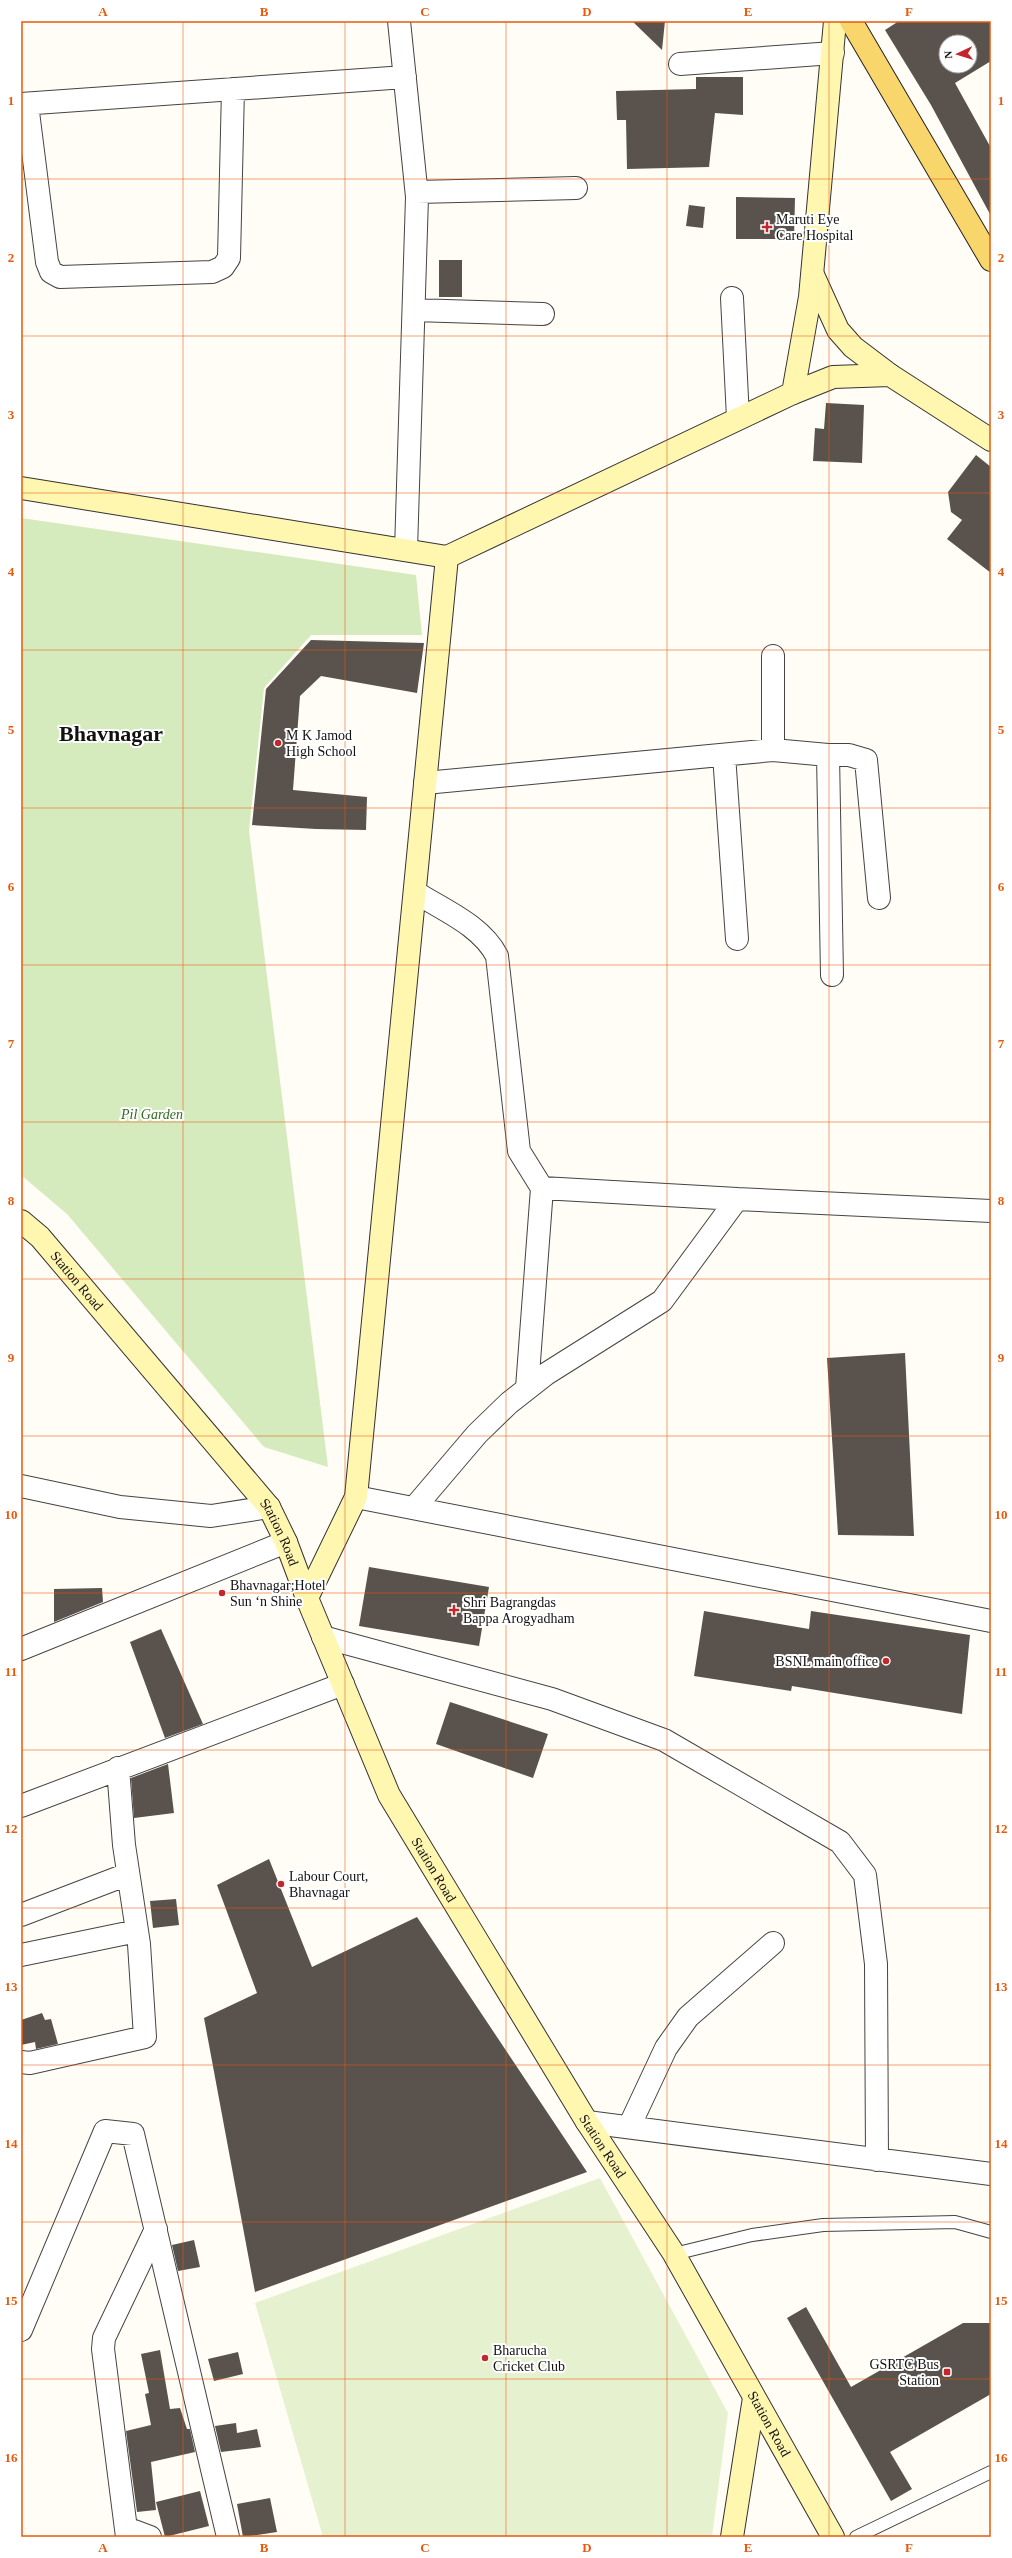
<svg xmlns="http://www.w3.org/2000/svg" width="1012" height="2558" font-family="Georgia,serif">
<rect width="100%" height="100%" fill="#fffdf5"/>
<path fill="#d5ebbd" d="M21,518L416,575L422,635H311L264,688L249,831L328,1467L264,1447L67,1214L21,1175Z"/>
<path fill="#e6f2cf" d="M600,2178L728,2413L712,2537H323L255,2303Z"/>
<path fill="#5a524d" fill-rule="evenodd" d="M632,21H665L662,50Z
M899,21H991V61L955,83L991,148V216L931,105L885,30ZM946,42H970V66H946Z
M696,77H743V115L715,113L709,167L627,169L626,120H617L616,91L696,89Z
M736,197L795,198L794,239H736Z
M689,205L705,207L703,228L686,226Z
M439,260H462V297H439Z
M826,403L864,405L862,463L813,461L815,428L824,429Z
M976,455L991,467V573L947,539L962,520L951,512L948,492Z
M311,640L424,643L417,693L321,676L300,696L293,790L367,797L366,830L316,829L252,825L266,689Z
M905,1353L914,1536L838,1535L827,1358Z
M369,1567L489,1587L479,1646L359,1626Z
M102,1588L103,1602L54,1622V1589Z
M704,1611L809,1629L811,1611L970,1635L962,1714L792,1686L791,1691L694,1676Z
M161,1629L203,1724L165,1738L130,1642Z
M450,1702L548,1734L533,1778L436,1744Z
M168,1764L174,1813L134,1818L131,1778Z
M269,1859L312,1967L417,1917L587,2172L255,2292L204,2018L257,1993L217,1885Z
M176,1899L179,1925L153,1928L150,1901Z
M42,2013L45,2020L51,2019L58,2044L36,2049L35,2042L21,2045V2020Z
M194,2240L200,2267L178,2271L172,2245Z
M806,2307L851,2387L963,2323H991V2394L890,2452L912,2489L891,2501L787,2318Z
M160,2350L170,2409L180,2408L187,2429H190L195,2452L151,2462L156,2510L137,2512L126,2431L151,2425L145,2394L149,2393L141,2354Z
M238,2352L243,2374L214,2381L208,2359Z
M236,2423L237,2433L257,2429L261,2447L221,2452L215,2426Z
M200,2491L209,2526L165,2537L156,2502Z
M270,2498L277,2532L243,2537L237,2504Z"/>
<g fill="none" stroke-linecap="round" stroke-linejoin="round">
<defs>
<path id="lane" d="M674,2254L752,2235L823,2225L955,2222L991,2232
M856,2537L991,2472"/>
<path id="street" d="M399,21L417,197L406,550
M680,64L833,53
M21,104L405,77
M27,104L47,262L51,272L60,277L212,272L223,267L229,258L233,89
M417,192L576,188
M732,298L738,418
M414,310L543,314
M773,750L828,755L832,975
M724,755L737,939
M827,755H849L866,760L879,898
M425,783L773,750V656
M737,1199L991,1211
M527,1388L542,1188
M21,1486L120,1507L211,1516L269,1507
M356,1497L991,1621
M414,1508L477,1434L509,1403L546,1374L662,1301L737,1199L542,1188L519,1151L497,956C481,925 443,910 415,892
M323,1637L552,1699L664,1740L840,1842L865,1875L876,1964L877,2160
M21,1649L286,1542
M21,1806L343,1684
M21,1915L128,1874
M21,1955L137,1931
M21,2062L30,2063L145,2037L139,1944L124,1845L118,1768
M587,2122L991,2174
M629,2127L666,2048L688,2017L773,1943
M21,2330L105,2131L133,2134L228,2537
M126,2528L150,2537
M127,2537L103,2349L104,2338L156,2229"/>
<g id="secondary">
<path d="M813,275L838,330L853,347L890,375"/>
<path d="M793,393L833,377L890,375L991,440"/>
<path d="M21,488L447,557"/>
<path id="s1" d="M21,1221L40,1237L269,1507L286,1542L307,1598L389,1795L587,2122L674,2254L833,2537"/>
<path d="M307,1598L356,1497L447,557L793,393L810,297L835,21"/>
<path d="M732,2537L754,2398"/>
</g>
<path id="primary" d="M851,21L991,260"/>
</defs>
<use href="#lane" stroke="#444" stroke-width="14"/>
<use href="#street" stroke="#444" stroke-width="24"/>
<use href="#secondary" stroke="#333" stroke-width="24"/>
<use href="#primary" stroke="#222" stroke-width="24"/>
<use href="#lane" stroke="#fff" stroke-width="12"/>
<use href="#street" stroke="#fff" stroke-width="22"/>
<use href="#secondary" stroke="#fff6b0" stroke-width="22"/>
<use href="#primary" stroke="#f9d66b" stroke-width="22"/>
</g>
<path fill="none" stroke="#e8590c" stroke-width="1" stroke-opacity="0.55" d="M183,21V2537M345,21V2537M506,21V2537M667,21V2537M829,21V2537M21,179H991M21,336H991M21,493H991M21,650H991M21,808H991M21,965H991M21,1122H991M21,1279H991M21,1436H991M21,1593H991M21,1750H991M21,1908H991M21,2065H991M21,2222H991M21,2379H991"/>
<g fill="#c4262e" stroke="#fff" stroke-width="1.5">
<path d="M765 221h4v4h4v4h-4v4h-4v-4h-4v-4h4z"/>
<circle cx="278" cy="743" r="4"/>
<circle cx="222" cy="1593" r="4"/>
<path d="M452 1604h4v4h4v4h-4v4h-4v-4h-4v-4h4z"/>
<circle cx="886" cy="1661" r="4"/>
<circle cx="281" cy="1884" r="4"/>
<circle cx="485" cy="2358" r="4"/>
<rect x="943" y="2368" width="8" height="8" rx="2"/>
</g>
<g text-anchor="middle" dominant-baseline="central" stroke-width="4" stroke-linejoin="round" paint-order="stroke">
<g font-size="14" fill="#111" stroke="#fff" text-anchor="start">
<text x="776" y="219">Maruti Eye<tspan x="776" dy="16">Care Hospital</tspan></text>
<text x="286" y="735">M K Jamod<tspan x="286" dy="16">High School</tspan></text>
<text x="230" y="1585">Bhavnagar;Hotel<tspan x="230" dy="16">Sun ‘n Shine</tspan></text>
<text x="463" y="1602">Shri Bagrangdas<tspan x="463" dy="16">Bappa Arogyadham</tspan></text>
<text x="878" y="1661" text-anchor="end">BSNL main office</text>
<text x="289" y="1876">Labour Court,<tspan x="289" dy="16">Bhavnagar</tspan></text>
<text x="493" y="2350">Bharucha<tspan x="493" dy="16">Cricket Club</tspan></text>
<text x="939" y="2364" text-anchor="end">GSRTC Bus<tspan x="939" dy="16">Station</tspan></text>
</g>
<g font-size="14" font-style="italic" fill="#2f6b1f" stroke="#fff">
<text x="152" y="1114">Pil Garden</text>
</g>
<g font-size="14" fill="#111" stroke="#fff">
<text stroke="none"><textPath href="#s1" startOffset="82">Station Road</textPath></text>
<text stroke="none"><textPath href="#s1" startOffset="406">Station Road</textPath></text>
<text stroke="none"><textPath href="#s1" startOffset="778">Station Road</textPath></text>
<text stroke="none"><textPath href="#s1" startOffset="1102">Station Road</textPath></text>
<text stroke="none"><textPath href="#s1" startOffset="1426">Station Road</textPath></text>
</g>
<g font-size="22" font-weight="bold" fill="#111" stroke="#fff">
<text x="111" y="733">Bhavnagar</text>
</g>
</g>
<rect width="1012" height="2558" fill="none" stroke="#ffffff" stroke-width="44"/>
<g transform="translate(958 54) rotate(266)"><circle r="19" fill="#ffffff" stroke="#a0a0a0"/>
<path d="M0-3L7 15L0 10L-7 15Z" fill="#c4262e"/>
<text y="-6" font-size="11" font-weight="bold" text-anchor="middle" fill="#111111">N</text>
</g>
<rect x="22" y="22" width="968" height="2514" fill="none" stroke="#e8590c" stroke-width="1.5"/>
<g font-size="13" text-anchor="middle" font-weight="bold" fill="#e8590c">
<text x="103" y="16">A</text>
<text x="264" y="16">B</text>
<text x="425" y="16">C</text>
<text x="587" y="16">D</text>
<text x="748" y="16">E</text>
<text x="909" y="16">F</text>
<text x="11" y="105">1</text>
<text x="1001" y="105">1</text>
<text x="11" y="262">2</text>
<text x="1001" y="262">2</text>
<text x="11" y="419">3</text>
<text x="1001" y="419">3</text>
<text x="11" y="576">4</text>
<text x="1001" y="576">4</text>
<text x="11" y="734">5</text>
<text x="1001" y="734">5</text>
<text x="11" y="891">6</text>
<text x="1001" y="891">6</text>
<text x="11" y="1048">7</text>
<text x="1001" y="1048">7</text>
<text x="11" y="1205">8</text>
<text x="1001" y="1205">8</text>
<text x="11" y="1362">9</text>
<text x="1001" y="1362">9</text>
<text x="11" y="1519">10</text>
<text x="1001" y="1519">10</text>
<text x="11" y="1676">11</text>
<text x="1001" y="1676">11</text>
<text x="11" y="1833">12</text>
<text x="1001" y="1833">12</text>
<text x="11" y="1991">13</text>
<text x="1001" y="1991">13</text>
<text x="11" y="2148">14</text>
<text x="1001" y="2148">14</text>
<text x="11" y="2305">15</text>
<text x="1001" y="2305">15</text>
<text x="11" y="2462">16</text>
<text x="1001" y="2462">16</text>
<text x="103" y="2552">A</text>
<text x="264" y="2552">B</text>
<text x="425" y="2552">C</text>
<text x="587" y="2552">D</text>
<text x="748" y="2552">E</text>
<text x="909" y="2552">F</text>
</g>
</svg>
